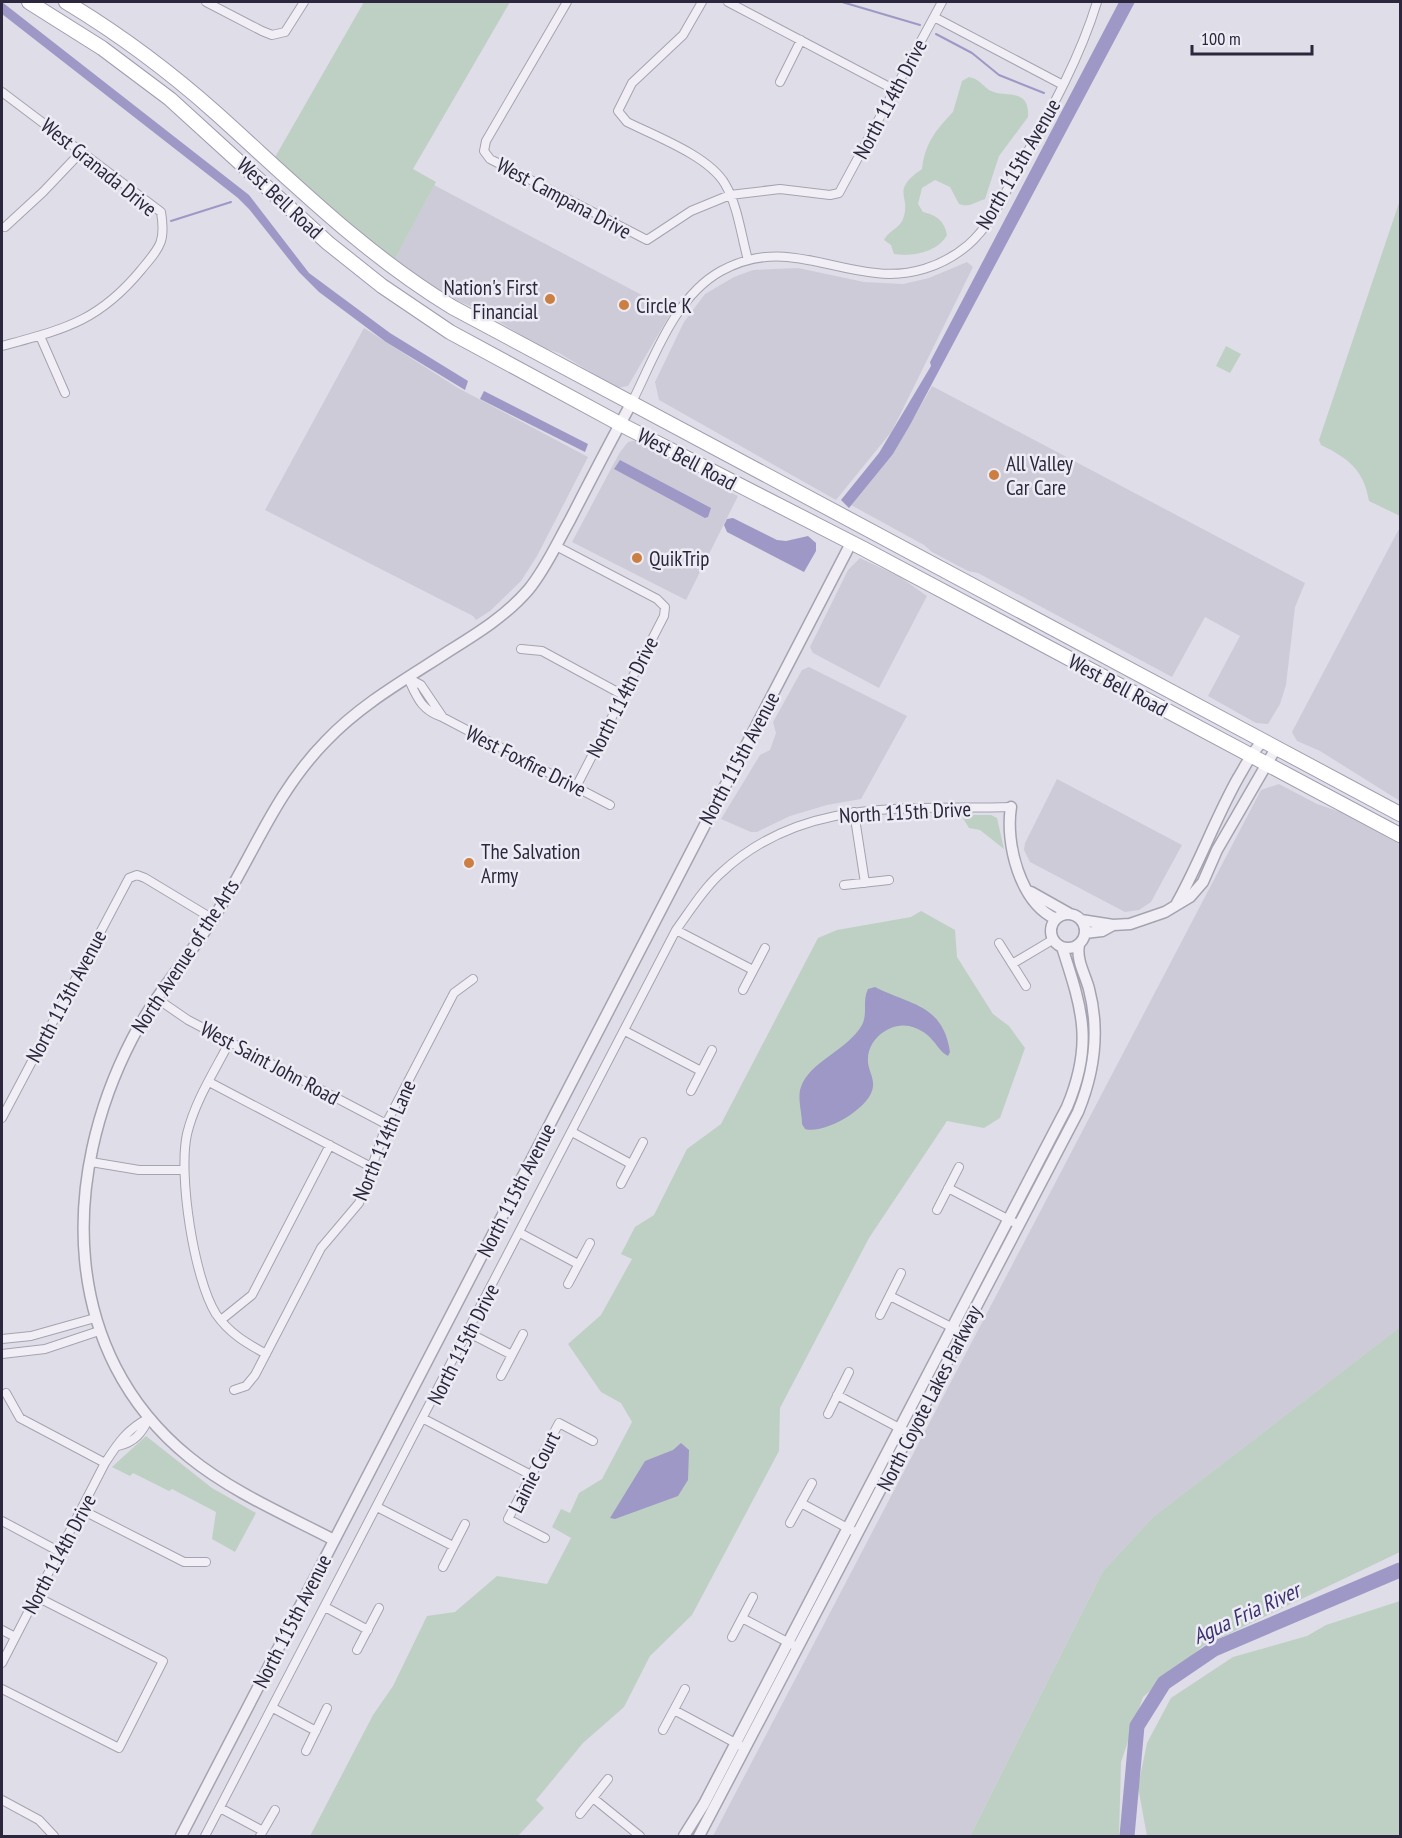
<svg xmlns="http://www.w3.org/2000/svg" width="1402" height="1838" font-family="'PT Sans Narrow',sans-serif">
<rect width="100%" height="100%" fill="#dfdde7"/>
<path fill="#cecbd8" d="M434,185L672,311L628,386L617,388L559,353L538,346L482,311L453,299L394,261Z
M967,262L973,267L892,431L836,500L659,400L655,382L684,322L705,294L734,277L753,270L798,268L864,282L903,284L929,278Z
M364,328L458,388L588,457L537,556L521,581L490,611L476,620L473,616L265,510Z
M932,386L1305,583L1295,607L1286,685L1280,704L1268,724L1256,723L1208,696L1240,636L1205,617L1172,677L978,573L968,571L932,552L924,545L851,505L893,454Z
M633,441H638L672,458L700,478L738,496L686,600L572,542L620,452L628,442Z
M1400,527V801L1320,751L1297,741L1292,732Z
M860,558L900,577L927,596L879,688L813,653L810,647L848,570Z
M809,667L907,716L861,799L827,805L790,816L757,832H751L721,819L760,755L770,750L776,733L773,722L802,670Z
M1057,779L1182,845L1151,902L1139,910L1125,912L1030,862L1024,850L1025,843Z
M1279,784L1317,804L1349,815L1400,842V1327L1153,1517L1103,1571L970,1836H713L1261,790Z"/>
<path fill="#bed0c4" d="M364,2H510L413,169L436,182L394,261L341,219L274,159Z
M969,77C979,79 981,84 989,90C1004,99 1030,86 1028,117L999,156L985,199C975,202 969,208 959,204L950,187L935,180L922,188L918,204L923,212C936,215 944,220 947,235C938,252 912,257 894,254L891,245L884,240C888,231 900,228 903,219C912,195 889,192 922,169C925,143 936,130 953,112L962,81Z
M1400,200V516L1369,501C1364,470 1348,458 1321,445L1319,440Z
M1226,346L1241,354L1230,373L1216,366Z
M961,815H991L997,818L1004,849L980,830L969,828Z
M921,911L955,930L957,957L993,1014L1009,1026L1025,1048L1000,1118L984,1128L947,1121L869,1238L780,1408L779,1451L692,1615L650,1656L624,1707L583,1743L536,1800L544,1808L518,1836H310L373,1715L393,1686L427,1616L455,1612L497,1576L547,1584L571,1538L552,1527L561,1509L570,1513L579,1493L602,1479L632,1422L621,1403L601,1392L568,1344L601,1315L632,1259L621,1254L635,1227L654,1215L687,1149L721,1124L818,938L837,930L911,917Z
M1400,1327V1552L1203,1646L1143,1697L1121,1762L1119,1836H970L1103,1571L1153,1517Z
M146,1436L212,1488L256,1513L235,1552L212,1539L216,1512L172,1489L169,1491L133,1473L130,1476L112,1467Z
M1400,1601V1836H1147L1138,1787L1147,1743L1171,1698L1233,1657L1307,1636L1326,1625Z"/>
<path fill="#9d98c6" d="M2,2L249,195L309,273L390,333L468,381L465,390L386,342L319,292L299,272L249,209L238,198L2,14Z
M1119,2H1135L910,425L893,454L849,508L841,500L879,453L931,366L930,362Z
M484,391L588,444L585,452L480,399Z
M620,460L711,508L708,517L705,518L614,469Z
M733,518L777,540L786,541L808,536L816,543V551L804,572L727,532L724,525L727,519Z
M875,987C910,1005 943,1004 950,1052L948,1056C935,1049 934,1032 909,1026C890,1022 868,1039 868,1059C867,1068 874,1077 873,1086C872,1108 823,1135 805,1129L802,1124C802,1113 797,1097 801,1087C809,1062 848,1050 862,1025C868,1013 862,1001 868,989Z
M681,1443L689,1450L688,1480L678,1496L615,1519L610,1518L645,1461L673,1450Z"/>
<g fill="none" stroke-linecap="round" stroke-linejoin="round">
<path stroke="#9d98c6" stroke-width="2" d="M842,2L920,25
M936,34L972,53L999,75L1044,93
M171,221L231,202"/>
<path stroke="#9d98c6" stroke-width="15" d="M1127,1836L1137,1726L1164,1683L1214,1649L1400,1570"/>
<defs>
<path id="minor" d="M206,2L262,31L272,35L285,32L304,2
M567,2L486,141L484,151L490,159L647,240L691,211L730,195L780,189L830,195L839,193L942,2
M702,2L683,35L632,83L618,111L627,122C655,136 709,156 725,184C738,206 741,235 748,260
M728,2L895,90
M934,17L1063,85
M780,82L801,40
M2,92L161,212C166,242 160,247 141,270C98,322 64,329 2,346
M5,227L43,192L82,151
M40,336L65,393
M631,404C654,359 674,297 721,271C778,240 819,267 876,273C909,277 942,267 968,245C991,225 1004,195 1018,169C1048,115 1079,61 1097,2
M556,546L657,599L665,607L664,616L576,787
M521,649L542,651L623,695
M408,678C417,697 421,710 442,717L610,805
M408,678L421,685L442,716
M854,812L865,883
M844,885L889,880
M676,930L753,970
M999,943L1026,986
M1012,964L1054,939
M743,990L765,948
M156,998L188,1020L386,1124
M625,1031L701,1071
M229,1043C214,1072 195,1101 187,1134C178,1175 194,1279 216,1314C229,1333 246,1343 266,1354
M209,1082L373,1168
M691,1091L712,1050
M2,1118L129,878L137,875L145,878L213,919
M572,1132L631,1164
M91,1162L139,1170H183
M621,1184L643,1142
M948,1188L1019,1225
M937,1210L959,1167
M520,1233L578,1264
M568,1284L590,1243
M890,1296L963,1333
M880,1315L901,1273
M221,1320L252,1295L330,1145
M469,1333L512,1355
M2,1339L31,1336L95,1318
M2,1354L45,1349L99,1331
M501,1376L523,1334
M234,1390L246,1386L255,1375L321,1248L359,1203L389,1118L454,993L473,979
M6,1393L20,1418L105,1463
M837,1395L905,1431
M828,1414L849,1372
M424,1419L531,1475
M118,1446C135,1442 142,1433 149,1418
M801,1503L853,1531
M377,1507L453,1546
M82,1510L184,1562H206
M2,1521L60,1552
M790,1523L812,1483
M545,1538L508,1519L559,1423L593,1441
M443,1567L465,1524
M325,1607L368,1630
M742,1618L793,1645
M2,1630L15,1637
M732,1637L753,1597
M357,1650L379,1608
M2,1663L105,1463C118,1443 127,1429 149,1418
M2,1689L119,1748L163,1661L37,1597
M273,1708L316,1731
M674,1710L741,1746
M663,1730L685,1689
M306,1751L327,1708
M593,1798L640,1836
M2,1800L39,1820L54,1836
M220,1808L263,1831
M580,1814L608,1779
M205,1836L676,930C690,911 703,889 721,873C803,796 907,810 1011,807
M260,1836L275,1810"/>
<path id="tertiary" d="M1011,807C1005,843 1020,903 1056,919
M1031,892L1070,914
M1177,903C1200,862 1215,819 1238,778C1246,765 1252,751 1264,740
M1051 931a17 17 0 1 1 34 0a17 17 0 1 1-34 0Z
M1081,920L1113,925L1130,924L1165,912L1190,897L1203,882L1217,850L1276,748
M1085,933L1102,931L1113,925
M334,1540C286,1515 232,1492 189,1457C60,1352 60,1178 132,1039C153,998 184,963 209,925C251,862 272,796 326,741C361,704 406,679 449,651C478,633 507,615 529,589C546,568 557,543 570,520C590,481 610,442 631,404
M181,1836L851,543
M684,1836L704,1804L1067,1107C1094,1043 1082,1009 1062,947
M699,1836L1078,1112C1094,1073 1100,1031 1089,989C1085,974 1076,960 1079,945"/>
<path id="primary" d="M29,2L102,48L170,99L328,243L382,286L450,332L620,424L864,549L1400,835
M66,2C119,34 170,72 216,113C294,183 362,252 452,307L1400,814"/>
</defs>
<use href="#minor" stroke="#a6a3b1" stroke-width="10"/>
<use href="#tertiary" stroke="#a6a3b1" stroke-width="13"/>
<use href="#primary" stroke="#a09cb2" stroke-width="16"/>
<use href="#minor" stroke="#f1eff5" stroke-width="8"/>
<use href="#tertiary" stroke="#f1eff5" stroke-width="10"/>
<use href="#primary" stroke="#fff" stroke-width="14"/>
</g>
<g fill="#cb7f42" stroke="#edecf4" stroke-width="2">
<circle cx="550" cy="299" r="6"/>
<circle cx="624" cy="305" r="6"/>
<circle cx="994" cy="475" r="6"/>
<circle cx="637" cy="558" r="6"/>
<circle cx="469" cy="863" r="6"/>
</g>
<g text-anchor="middle" dominant-baseline="central" stroke-width="5" stroke-linejoin="round" paint-order="stroke">
<g font-size="21" fill="#2c273d" stroke="#edecf4">
<text transform="translate(890 99) rotate(-62)">North 114th Drive</text>
<text transform="translate(1018 164) rotate(-60)">North 115th Avenue</text>
<text transform="translate(99 167) rotate(39)">West Granada Drive</text>
<text transform="translate(280 198) rotate(43)">West Bell Road</text>
<text transform="translate(564 198) rotate(28)">West Campana Drive</text>
<text transform="translate(687 459) rotate(28)">West Bell Road</text>
<text transform="translate(1118 685) rotate(28)">West Bell Road</text>
<text transform="translate(622 697) rotate(-63)">North 114th Drive</text>
<text transform="translate(739 758) rotate(-62)">North 115th Avenue</text>
<text transform="translate(526 761) rotate(27)">West Foxfire Drive</text>
<text transform="translate(905 812) rotate(-3)">North 115th Drive</text>
<text transform="translate(185 956) rotate(-57)">North Avenue of the Arts</text>
<text transform="translate(66 996) rotate(-62)">North 113th Avenue</text>
<text transform="translate(270 1063) rotate(28)">West Saint John Road</text>
<text transform="translate(384 1140) rotate(-67)">North 114th Lane</text>
<text transform="translate(516 1190) rotate(-63)">North 115th Avenue</text>
<text transform="translate(463 1344) rotate(-63)">North 115th Drive</text>
<text transform="translate(929 1398) rotate(-63)">North Coyote Lakes Parkway</text>
<text transform="translate(534 1472) rotate(-63)">Lainie Court</text>
<text transform="translate(59 1554) rotate(-62)">North 114th Drive</text>
<text transform="translate(292 1621) rotate(-63)">North 115th Avenue</text>
</g>
<g font-size="21" fill="#2c273d" stroke="#edecf4" text-anchor="start">
<text x="538" y="287" text-anchor="end">Nation's First<tspan x="538" dy="24">Financial</tspan></text>
<text x="636" y="305">Circle K</text>
<text x="1006" y="463">All Valley<tspan x="1006" dy="24">Car Care</tspan></text>
<text x="649" y="558">QuikTrip</text>
<text x="481" y="851">The Salvation<tspan x="481" dy="24">Army</tspan></text>
</g>
<g font-size="22" font-style="italic" fill="#3b3270" stroke="#edecf4">
<text transform="translate(1246 1613) rotate(-25)">Agua Fria River</text>
</g>
</g>
<rect width="1402" height="1838" fill="none" stroke="#2c273d" stroke-width="6"/>
<path d="M1192 45v9h120v-9" fill="none" stroke="#2c273d" stroke-width="3"/>
<text x="1201" y="45" font-size="18" fill="#2c273d" stroke="#edecf4" stroke-width="4.5" paint-order="stroke">100 m</text>
</svg>
